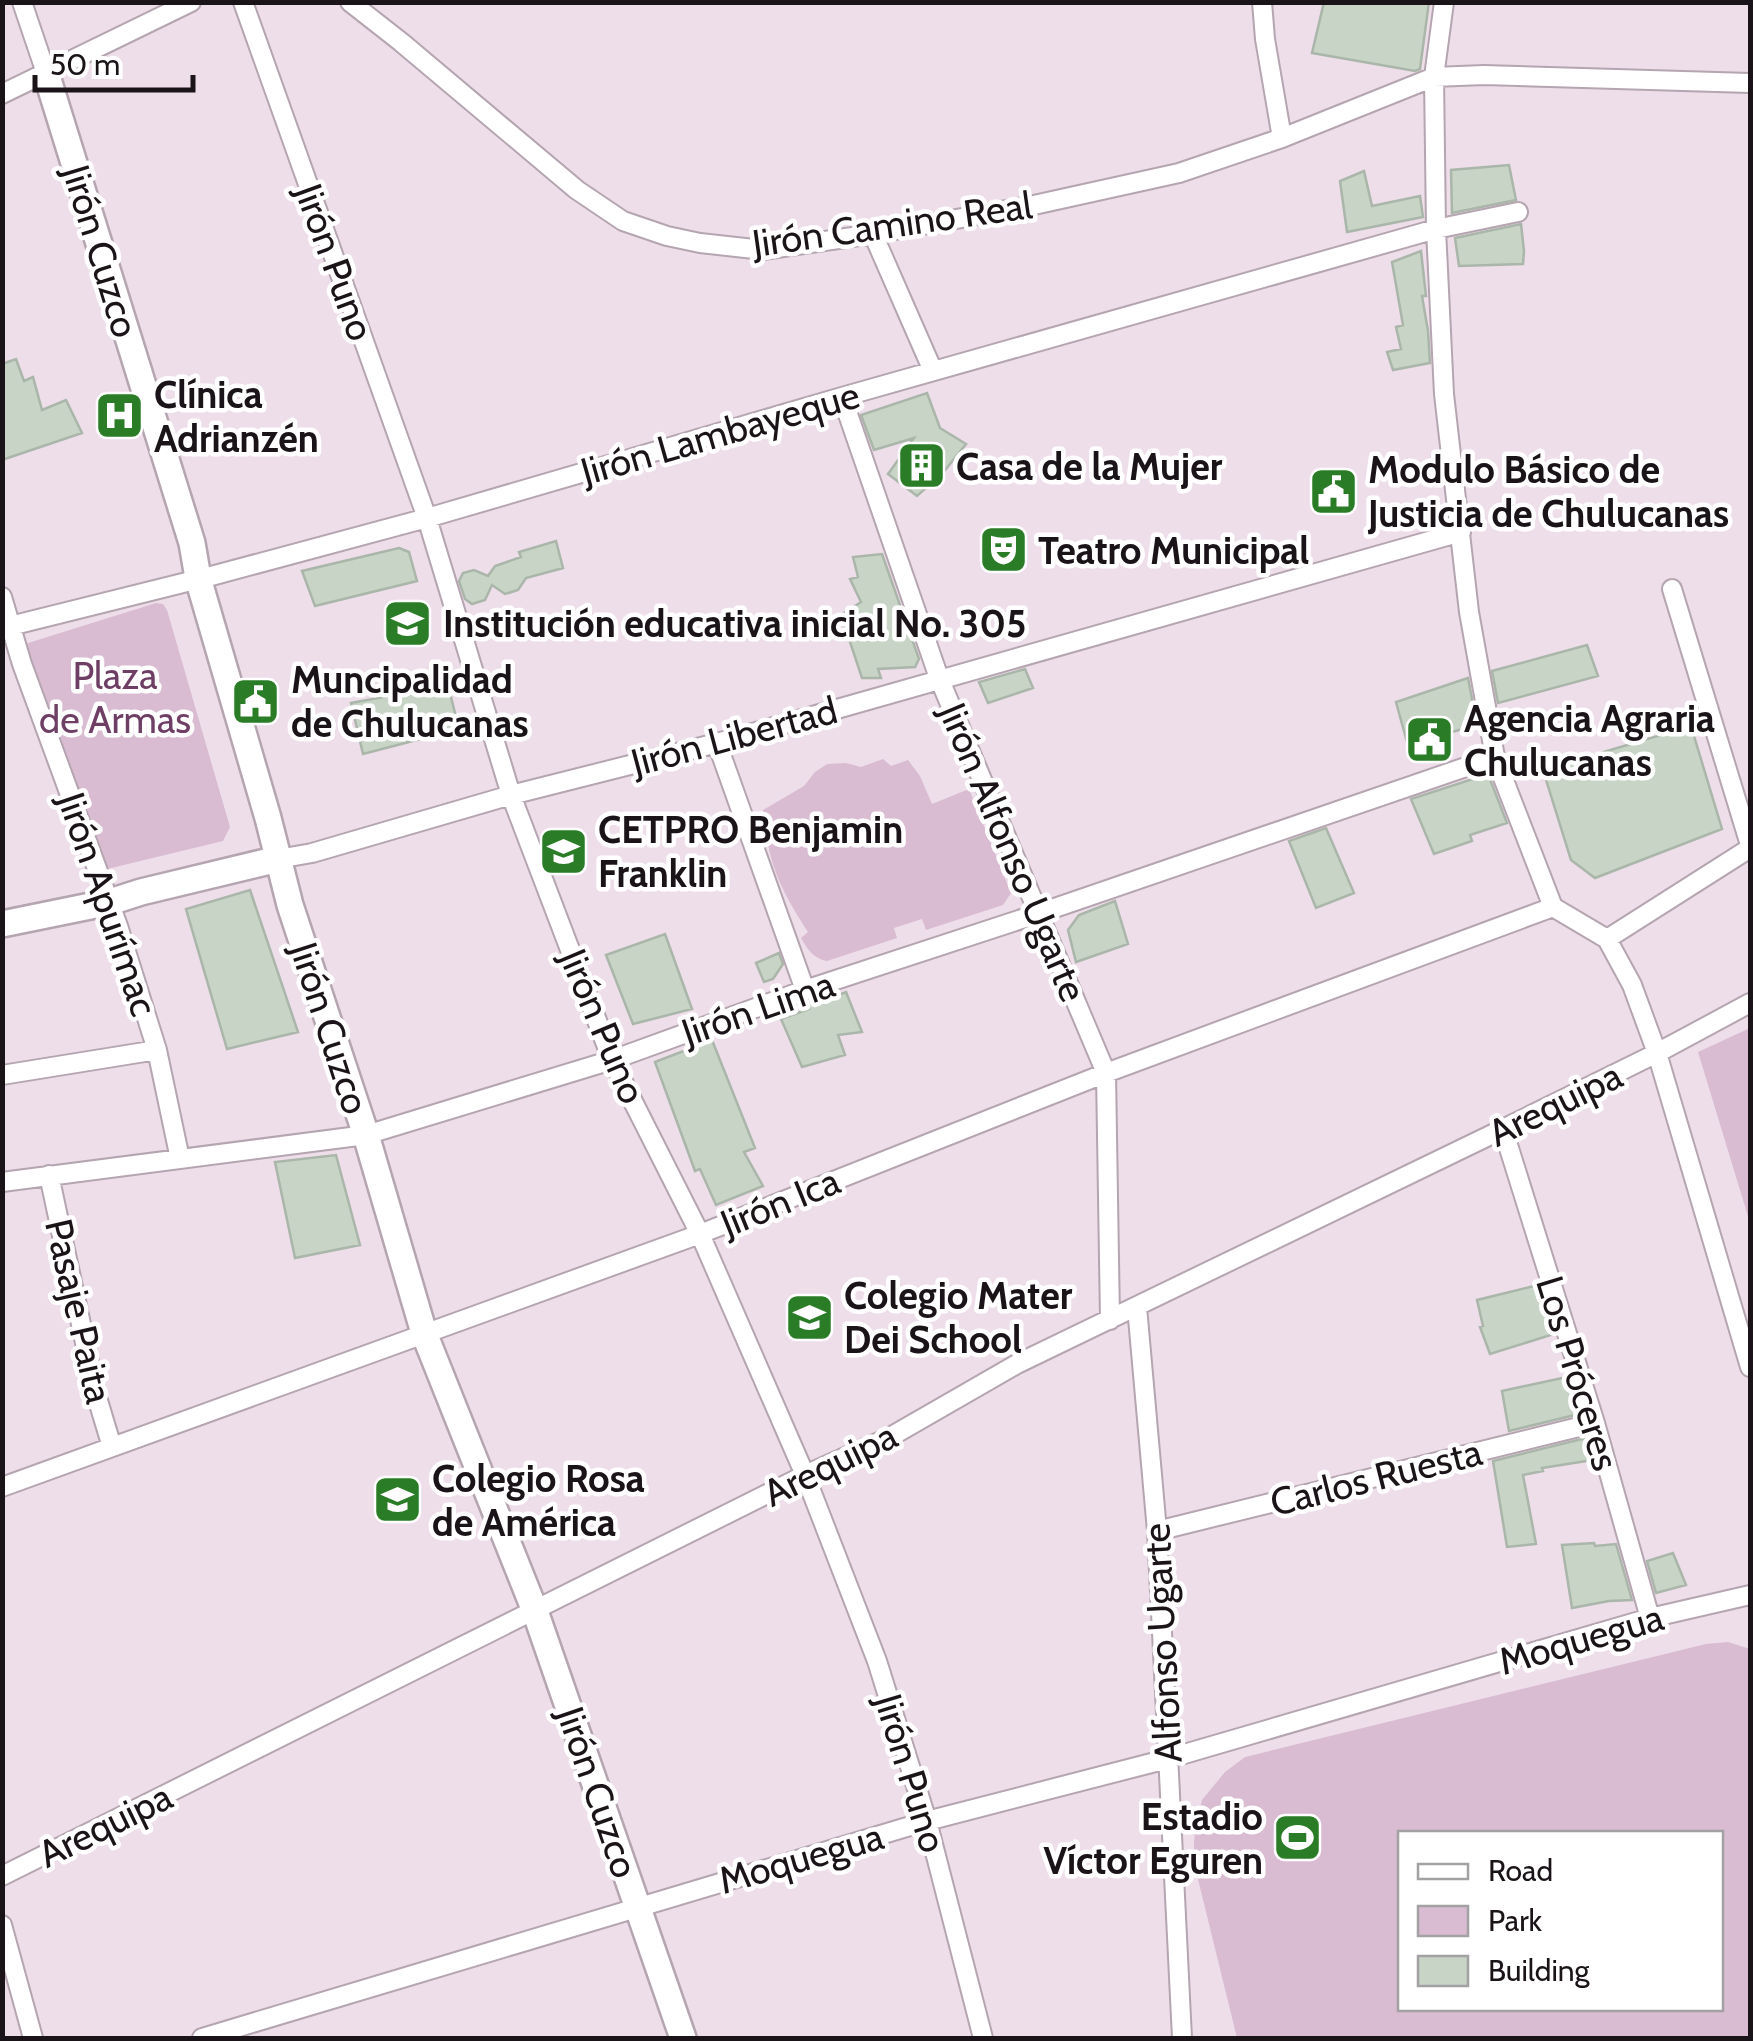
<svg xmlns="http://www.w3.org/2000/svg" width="1753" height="2041" font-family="Cabin,sans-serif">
<rect width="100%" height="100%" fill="#eedeea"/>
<path fill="#d9bcd1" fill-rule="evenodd" d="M156,603L163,604L167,610L230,827L223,841L103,870L22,647L25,644Z
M883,759L891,766L908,760L920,776L932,804L969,789L1011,893L1003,905L926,930L922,919L894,928L897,938L827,961C814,959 807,949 801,938L808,932C779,887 768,863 763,810L804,786L815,772L827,764L846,763L861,767Z
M1750,1028V1223L1698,1052Z
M1728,1642L1750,1649V2038H1237L1194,1863V1842L1197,1818L1202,1800L1225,1772L1245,1757L1706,1644ZM1400,1834H1720V2008H1400Z"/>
<path fill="#c7d4c6" stroke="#aab6a9" stroke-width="2.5" d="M1324,2H1429L1420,69L1415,71L1312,53Z
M1509,165L1516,200L1452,213L1451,170Z
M1364,171L1372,206L1420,196L1423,217L1347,232L1340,181Z
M1521,224L1524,251L1523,264L1459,266L1455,238Z
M1421,251L1426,296H1422L1428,331L1430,363L1393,370L1387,352L1401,349L1396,327L1403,325L1392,262Z
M16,359L24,381L33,377L42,410L66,400L82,433L2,460V364Z
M927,393L940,428L966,444L942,474L917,496L888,474L914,438L874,450L861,415Z
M556,541L563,568L526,578L518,590L505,594L492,585L485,600L472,604L465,599L459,581L463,573L474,570L488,576L495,566L521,557L519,552Z
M399,548L409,552L417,581L315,606L302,571Z
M882,554L919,659L915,667L878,669L881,678H862L841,615L861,602L850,579L858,577L853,557Z
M1587,645L1598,676L1498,703L1492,671Z
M1025,669L1033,688L988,703L979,682Z
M1468,678L1477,725L1445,734L1448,742L1410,753L1396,702Z
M448,685L459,729L363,754L351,703Z
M1691,726L1722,829L1595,878L1571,860L1543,770Z
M1488,774L1507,823L1470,835L1472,841L1434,854L1411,799Z
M1326,828L1354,893L1316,908L1289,841Z
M250,890L298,1032L227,1049L186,909Z
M1115,901L1128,944L1076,962L1068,930L1079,915Z
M665,934L692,1009L633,1024L606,955Z
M779,953L783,964L773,979L764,982L756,963Z
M846,992L862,1032L838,1035L845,1055L802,1067L781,1019L809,1009L807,1003L824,997L825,1000Z
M712,1040L755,1148L744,1152L763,1186L716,1205L700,1169L695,1171L655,1062Z
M336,1155L360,1245L295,1258L275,1162Z
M1538,1285L1554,1334L1490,1354L1480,1327L1483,1326L1477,1300Z
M1567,1377L1579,1414L1509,1431L1502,1391Z
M1586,1438L1593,1460L1542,1468L1543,1471L1523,1475L1536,1544L1507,1547L1493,1461Z
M1594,1543L1595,1546L1616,1544L1632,1600L1609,1601L1572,1608L1562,1545Z
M1673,1553L1686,1585L1656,1593L1647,1561Z"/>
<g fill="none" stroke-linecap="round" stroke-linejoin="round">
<defs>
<path id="street" d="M22,2L46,73
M243,2L427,518L511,795L612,1060L700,1234L805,1475L877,1661L927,1821L983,2038
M350,2L401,42L577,190L623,221L667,236L700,243L763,250L873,234L1034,205L1179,173L1282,138L1434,77L1484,75L1750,83
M1262,2L1265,39L1282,138
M1444,2L1434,77L1436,229L1444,394L1469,612L1495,757L1553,907
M2,94L191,2
M873,234L933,371
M842,397L939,678L1106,1073L1110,1320
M1672,589L1750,845
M2,597L22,664L118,926L157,1050L180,1159
M2,628L215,575L427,518L842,397L1436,229L1518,212
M717,743L805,990
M278,859L312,853L511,795L717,743L1461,532
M1553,907L1607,939L1632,985L1657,1053L1750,1367
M1607,939L1750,848
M2,1075L157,1050
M1503,1129L1595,1423L1650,1618
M49,1175L96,1394L112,1447
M2,1182L366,1135L612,1060L805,990L1040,913L1495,757
M1137,1307L1157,1531L1182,2038
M2,1487L700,1234L1106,1073L1553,907
M1157,1531L1595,1423
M2,1876L805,1475L890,1437L1017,1364L1503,1129L1657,1053L1750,1003
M2,1925L33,2038
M202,2038L927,1821L1167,1759L1650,1618L1750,1595"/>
<path id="secondary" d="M46,73L192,543L198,578L268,818L290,905L366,1135L424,1333L535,1611L683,2038
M2,924L110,902L141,892L278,859"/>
</defs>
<use href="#street" stroke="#b5a5b0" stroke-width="22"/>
<use href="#secondary" stroke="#b5a5b0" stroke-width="30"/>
<use href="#street" stroke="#fff" stroke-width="18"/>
<use href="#secondary" stroke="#fff" stroke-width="25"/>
</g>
<defs>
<symbol id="hospital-square" viewBox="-11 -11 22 22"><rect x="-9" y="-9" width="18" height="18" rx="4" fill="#2a7c26" stroke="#fff"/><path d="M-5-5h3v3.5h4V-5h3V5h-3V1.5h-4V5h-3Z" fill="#fff"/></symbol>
<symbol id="building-square" viewBox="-11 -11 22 22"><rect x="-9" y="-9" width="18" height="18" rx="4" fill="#2a7c26" stroke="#fff"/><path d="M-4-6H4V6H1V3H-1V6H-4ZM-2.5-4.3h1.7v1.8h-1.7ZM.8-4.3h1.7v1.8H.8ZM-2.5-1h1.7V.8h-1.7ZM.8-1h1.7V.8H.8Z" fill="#fff"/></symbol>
<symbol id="civic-square" viewBox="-11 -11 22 22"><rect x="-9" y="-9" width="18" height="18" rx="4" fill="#2a7c26" stroke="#fff"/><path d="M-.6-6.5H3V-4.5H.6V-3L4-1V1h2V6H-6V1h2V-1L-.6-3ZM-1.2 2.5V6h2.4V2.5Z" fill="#fff"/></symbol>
<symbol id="theatre-square" viewBox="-11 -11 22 22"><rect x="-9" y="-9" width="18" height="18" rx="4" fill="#2a7c26" stroke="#fff"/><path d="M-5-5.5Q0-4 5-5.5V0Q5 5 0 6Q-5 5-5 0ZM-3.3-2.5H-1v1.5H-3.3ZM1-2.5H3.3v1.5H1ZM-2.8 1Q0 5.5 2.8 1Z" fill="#fff"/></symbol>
<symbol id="school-square" viewBox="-11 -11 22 22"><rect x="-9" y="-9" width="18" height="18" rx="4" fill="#2a7c26" stroke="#fff"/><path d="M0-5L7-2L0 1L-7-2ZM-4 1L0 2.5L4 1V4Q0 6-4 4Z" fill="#fff"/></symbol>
<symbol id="university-square" viewBox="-11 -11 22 22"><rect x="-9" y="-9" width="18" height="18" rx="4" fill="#2a7c26" stroke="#fff"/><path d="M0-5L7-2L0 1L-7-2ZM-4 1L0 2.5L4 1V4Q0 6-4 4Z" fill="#fff"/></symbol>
<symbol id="stadium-square" viewBox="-11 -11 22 22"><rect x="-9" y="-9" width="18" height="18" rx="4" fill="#2a7c26" stroke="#fff"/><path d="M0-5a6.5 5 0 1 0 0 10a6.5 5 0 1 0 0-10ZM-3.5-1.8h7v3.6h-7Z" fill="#fff"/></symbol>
</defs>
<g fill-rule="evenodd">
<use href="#hospital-square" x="92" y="388" width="55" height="55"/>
<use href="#building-square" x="894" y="438" width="55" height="55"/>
<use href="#civic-square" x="1306" y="464" width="55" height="55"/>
<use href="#theatre-square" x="976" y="522" width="55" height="55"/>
<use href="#school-square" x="380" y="596" width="55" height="55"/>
<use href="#civic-square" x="228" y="674" width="55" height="55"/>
<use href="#civic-square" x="1402" y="712" width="55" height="55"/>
<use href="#university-square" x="536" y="824" width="55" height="55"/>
<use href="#school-square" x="782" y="1290" width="55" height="55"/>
<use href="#school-square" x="370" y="1472" width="55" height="55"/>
<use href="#stadium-square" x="1270" y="1810" width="55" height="55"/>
</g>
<g text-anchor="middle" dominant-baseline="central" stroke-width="9" stroke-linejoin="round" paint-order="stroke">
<g font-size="38" fill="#1a1418" stroke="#fff">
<text transform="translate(892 224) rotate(-8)">Jirón Camino Real</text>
<text transform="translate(101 251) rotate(73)">Jirón Cuzco</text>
<text transform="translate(335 262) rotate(70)">Jirón Puno</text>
<text transform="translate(720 433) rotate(-16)">Jirón Lambayeque</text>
<text transform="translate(734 736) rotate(-15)">Jirón Libertad</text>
<text transform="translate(1013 852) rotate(67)">Jirón Alfonso Ugarte</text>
<text transform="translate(108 904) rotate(71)">Jirón Apurímac</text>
<text transform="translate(758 1008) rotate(-19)">Jirón Lima</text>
<text transform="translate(603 1026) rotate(67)">Jirón Puno</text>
<text transform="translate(330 1028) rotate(72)">Jirón Cuzco</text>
<text transform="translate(1555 1104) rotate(-26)">Arequipa</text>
<text transform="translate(780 1202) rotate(-22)">Jirón Ica</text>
<text transform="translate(79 1311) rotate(77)">Pasaje Paita</text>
<text transform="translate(1578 1373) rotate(73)">Los Próceres</text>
<text transform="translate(830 1464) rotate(-26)">Arequipa</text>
<text transform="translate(1376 1477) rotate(-14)">Carlos Ruesta</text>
<text transform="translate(1581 1639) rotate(-16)">Moquegua</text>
<text transform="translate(1162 1643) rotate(-93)">Alfonso Ugarte</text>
<text transform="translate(911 1773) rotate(73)">Jirón Puno</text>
<text transform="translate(598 1792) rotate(71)">Jirón Cuzco</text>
<text transform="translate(105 1825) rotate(-26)">Arequipa</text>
<text transform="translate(801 1858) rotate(-16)">Moquegua</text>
</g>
<g font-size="38" font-weight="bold" fill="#1a1418" stroke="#fff" text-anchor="start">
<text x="154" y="394">Clínica<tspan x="154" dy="44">Adrianzén</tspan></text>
<text x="956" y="466">Casa de la Mujer</text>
<text x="1368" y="469">Modulo Básico de<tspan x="1368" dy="44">Justicia de Chulucanas</tspan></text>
<text x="1038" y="550">Teatro Municipal</text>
<text x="443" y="623">Institución educativa inicial No. 305</text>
<text x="291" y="679">Muncipalidad<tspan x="291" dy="44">de Chulucanas</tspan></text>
<text x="1464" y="718">Agencia Agraria<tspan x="1464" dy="44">Chulucanas</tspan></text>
<text x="598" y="829">CETPRO Benjamin<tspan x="598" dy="44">Franklin</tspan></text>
<text x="844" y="1295">Colegio Mater<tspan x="844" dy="44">Dei School</tspan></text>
<text x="432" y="1478">Colegio Rosa<tspan x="432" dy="44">de América</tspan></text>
<text x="1263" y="1816" text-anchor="end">Estadio<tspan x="1263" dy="44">Víctor Eguren</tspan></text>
</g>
<g font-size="38" fill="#6e3e64" stroke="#fff">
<text x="115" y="675">Plaza<tspan x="115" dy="44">de Armas</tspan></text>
</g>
</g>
<rect width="1753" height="2041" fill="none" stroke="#1a1418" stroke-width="10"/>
<rect x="1398" y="1831" width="325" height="180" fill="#ffffff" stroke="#a3a1a3" stroke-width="2.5"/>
<rect x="1418" y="1864" width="50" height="15" fill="#ffffff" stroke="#a3a1a3" stroke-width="2.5"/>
<text x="1488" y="1881" font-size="30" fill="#1a1418">Road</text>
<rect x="1418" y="1906" width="50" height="30" fill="#d9bcd1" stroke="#a3a1a3" stroke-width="2.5"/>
<text x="1488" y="1931" font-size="30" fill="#1a1418">Park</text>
<rect x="1418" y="1956" width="50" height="30" fill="#c7d4c6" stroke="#a3a1a3" stroke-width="2.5"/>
<text x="1488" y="1981" font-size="30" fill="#1a1418">Building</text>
<path d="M35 75v15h158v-15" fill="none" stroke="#1a1418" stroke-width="5"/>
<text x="50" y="75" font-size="30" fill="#1a1418" stroke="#ffffff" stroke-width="8" paint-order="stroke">50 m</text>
</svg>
